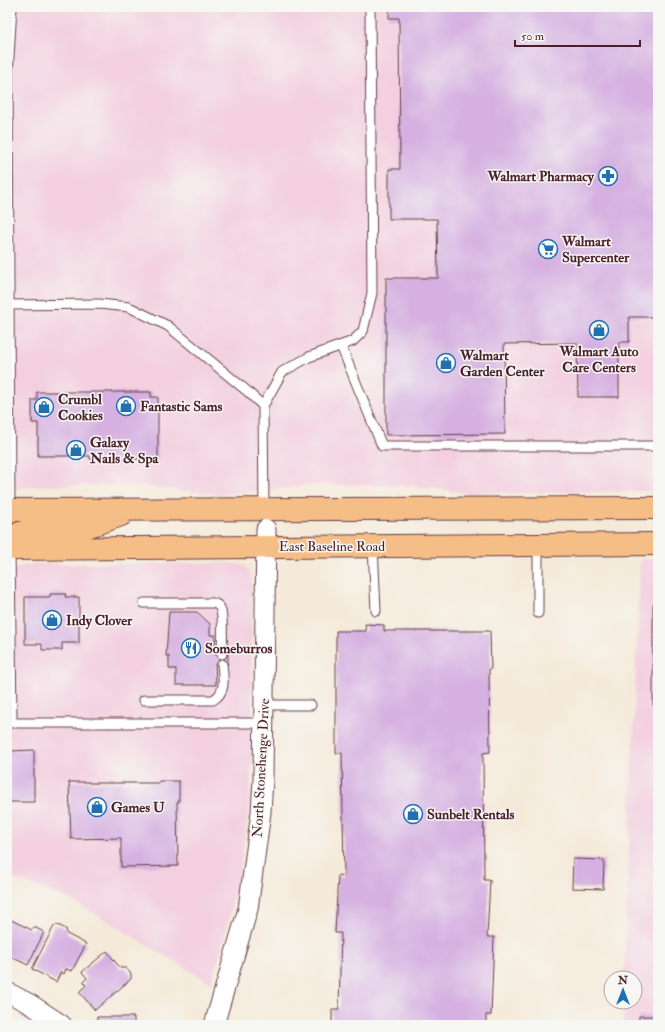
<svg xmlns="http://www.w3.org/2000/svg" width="665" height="1032" font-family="'IM FELL Double Pica',serif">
<rect width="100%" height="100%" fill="#f6f6f2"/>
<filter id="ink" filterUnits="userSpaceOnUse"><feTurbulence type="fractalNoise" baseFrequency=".025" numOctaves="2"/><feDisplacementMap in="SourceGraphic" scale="8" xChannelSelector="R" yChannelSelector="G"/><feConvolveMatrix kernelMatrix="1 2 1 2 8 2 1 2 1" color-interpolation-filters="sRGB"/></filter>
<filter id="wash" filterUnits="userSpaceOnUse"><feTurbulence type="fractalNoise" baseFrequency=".012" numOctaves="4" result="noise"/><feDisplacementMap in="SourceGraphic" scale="16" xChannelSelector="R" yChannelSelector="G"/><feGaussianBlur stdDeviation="0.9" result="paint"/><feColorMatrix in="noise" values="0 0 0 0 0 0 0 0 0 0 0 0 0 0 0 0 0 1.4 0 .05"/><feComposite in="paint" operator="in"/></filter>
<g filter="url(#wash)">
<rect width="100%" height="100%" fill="#f5ead9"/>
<path fill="#f3cfdf" d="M7,7H658V491L468,493L400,485H310L221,495L132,485L35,486L7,490Z
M640,559L658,560V1025H623L624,1002H635V978H624Z
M231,563L244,565L249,571L252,578V753L250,804L241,865L222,947L211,983L70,899L7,876V570L34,564Z"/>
<g id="blocks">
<path fill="#d5b0e1" d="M389,7H658V317H629V342H619V397H578L577,343L504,344L505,434L386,435V278H438L437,219H389V169H400L399,18H389Z
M37,392H151V397H158V459H90V456H38V423H32V400H37Z
M50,594H66L65,597H79V643H62V650H42V644H25V597H50Z
M653,604H658V705H653Z
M169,612H197L210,624V635H215V655L228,654V664H215L216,685H176V669H169V656H166Z
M365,624L384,625V631H490L491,669H489L490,752L483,753L484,880H490L487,937H494L491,1015H486V1025H332V1009H339L341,933H335L338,875L344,876L342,753H336V631H366Z
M7,749H10V751L34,750V802H7Z
M159,781H179V802H177L178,866L121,867V838L71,839L69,782H89V783H159Z
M573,859L604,860L603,889L572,888Z
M9,919L32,930L34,927L44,932L28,965L7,955V923Z
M58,925L66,929L67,934L86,944L72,971L66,969L64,974L61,972L56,982L32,969L54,926Z
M107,951L120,968H126L131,974V979L95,1010L79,992L86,985L83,982L87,978L82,972Z
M639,1016H658V1025H639Z
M97,1017H134V1025H97Z"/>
</g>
</g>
<g filter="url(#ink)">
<use href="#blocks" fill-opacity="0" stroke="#643d45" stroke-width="1"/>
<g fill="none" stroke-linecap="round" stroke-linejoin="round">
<defs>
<path id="lane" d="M7,305L99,304L129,307L168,326L247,391L263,406L264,510
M341,346L382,446H658
M263,406L282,372L309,357L353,341L363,331L372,293L370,7
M10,510L8,73L12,7
M373,546L376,611
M10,549L12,723
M144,603H213C216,604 219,605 220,608C224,615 222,645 222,654
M538,613V545
M144,700H213C227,692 223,677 222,664
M264,705H311
M7,723H264"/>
<path id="street" d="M7,992L30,1004L62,1025
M214,1025L248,909L261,812L263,780L266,529"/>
<path id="primary" d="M7,510L658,508
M7,549L658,544
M10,549L13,541L20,533L28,531H75L121,515"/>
</defs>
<use href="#lane" stroke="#643d45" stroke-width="11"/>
<use href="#street" stroke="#643d45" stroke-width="21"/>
<use href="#primary" stroke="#643d45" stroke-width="24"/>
<use href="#lane" stroke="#fff" stroke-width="9"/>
<use href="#street" stroke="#fff" stroke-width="19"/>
<use href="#primary" stroke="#f6be87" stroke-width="22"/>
</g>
</g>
<defs>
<symbol id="pharmacy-ring" viewBox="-11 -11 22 22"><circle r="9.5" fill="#f6f6f2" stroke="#1f6fb2" stroke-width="1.5"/><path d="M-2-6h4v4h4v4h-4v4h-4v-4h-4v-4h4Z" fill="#1f6fb2"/></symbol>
<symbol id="supermarket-ring" viewBox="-11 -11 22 22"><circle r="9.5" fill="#f6f6f2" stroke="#1f6fb2" stroke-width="1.5"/><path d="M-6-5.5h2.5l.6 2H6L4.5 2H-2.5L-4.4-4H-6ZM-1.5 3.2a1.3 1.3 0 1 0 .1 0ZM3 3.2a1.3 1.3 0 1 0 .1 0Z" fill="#1f6fb2"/></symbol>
<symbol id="shop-ring" viewBox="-11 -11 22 22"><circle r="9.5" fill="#f6f6f2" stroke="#1f6fb2" stroke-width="1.5"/><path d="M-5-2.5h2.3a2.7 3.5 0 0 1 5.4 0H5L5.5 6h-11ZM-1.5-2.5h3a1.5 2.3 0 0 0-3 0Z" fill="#1f6fb2"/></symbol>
<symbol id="restaurant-ring" viewBox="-11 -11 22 22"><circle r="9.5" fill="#f6f6f2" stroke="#1f6fb2" stroke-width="1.5"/><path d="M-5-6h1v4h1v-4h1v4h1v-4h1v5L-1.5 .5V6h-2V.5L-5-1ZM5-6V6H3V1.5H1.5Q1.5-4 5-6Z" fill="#1f6fb2"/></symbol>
</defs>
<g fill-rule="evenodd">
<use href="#pharmacy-ring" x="597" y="165" width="22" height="22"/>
<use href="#supermarket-ring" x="537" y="238" width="22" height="22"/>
<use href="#shop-ring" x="588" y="319" width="22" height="22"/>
<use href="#shop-ring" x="435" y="352" width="22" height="22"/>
<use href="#shop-ring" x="115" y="395" width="22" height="22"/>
<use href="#shop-ring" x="33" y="396" width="22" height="22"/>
<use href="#shop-ring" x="65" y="439" width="22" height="22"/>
<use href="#shop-ring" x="41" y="609" width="22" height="22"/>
<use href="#restaurant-ring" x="180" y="637" width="22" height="22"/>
<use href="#shop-ring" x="86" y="796" width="22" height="22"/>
<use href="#shop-ring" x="402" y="803" width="22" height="22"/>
</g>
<g text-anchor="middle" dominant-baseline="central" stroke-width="3" stroke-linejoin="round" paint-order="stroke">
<g font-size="14" font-weight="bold" fill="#4a1f2b" stroke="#f6f6f2" text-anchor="start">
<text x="594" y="176" text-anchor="end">Walmart Pharmacy</text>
<text x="562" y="241">Walmart<tspan x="562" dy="16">Supercenter</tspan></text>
<text x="599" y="351" text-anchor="middle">Walmart Auto<tspan x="599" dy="16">Care Centers</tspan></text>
<text x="460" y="355">Walmart<tspan x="460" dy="16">Garden Center</tspan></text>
<text x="58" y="399">Crumbl<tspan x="58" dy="16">Cookies</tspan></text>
<text x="140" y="406">Fantastic Sams</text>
<text x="90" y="442">Galaxy<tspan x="90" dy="16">Nails &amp; Spa</tspan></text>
<text x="66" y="620">Indy Clover</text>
<text x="205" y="648">Someburros</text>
<text x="111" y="807">Games U</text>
<text x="427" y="814">Sunbelt Rentals</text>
</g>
<g font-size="14" fill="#4a1f2b" stroke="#f6f6f2">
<text x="332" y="546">East Baseline Road</text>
<text transform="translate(261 768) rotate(-87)">North Stonehenge Drive</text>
</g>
</g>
<rect width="665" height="1032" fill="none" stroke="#f6f6f2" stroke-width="24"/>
<g transform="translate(623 990)"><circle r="19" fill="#f6f6f2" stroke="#b1a0a2"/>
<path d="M0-3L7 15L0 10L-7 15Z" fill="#1f6fb2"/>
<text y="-6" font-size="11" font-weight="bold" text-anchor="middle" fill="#4a1f2b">N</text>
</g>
<path d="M515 40v6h125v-6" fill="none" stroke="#4a1f2b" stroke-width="2"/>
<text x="521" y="40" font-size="12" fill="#4a1f2b" stroke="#f6f6f2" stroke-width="3" paint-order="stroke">50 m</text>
</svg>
